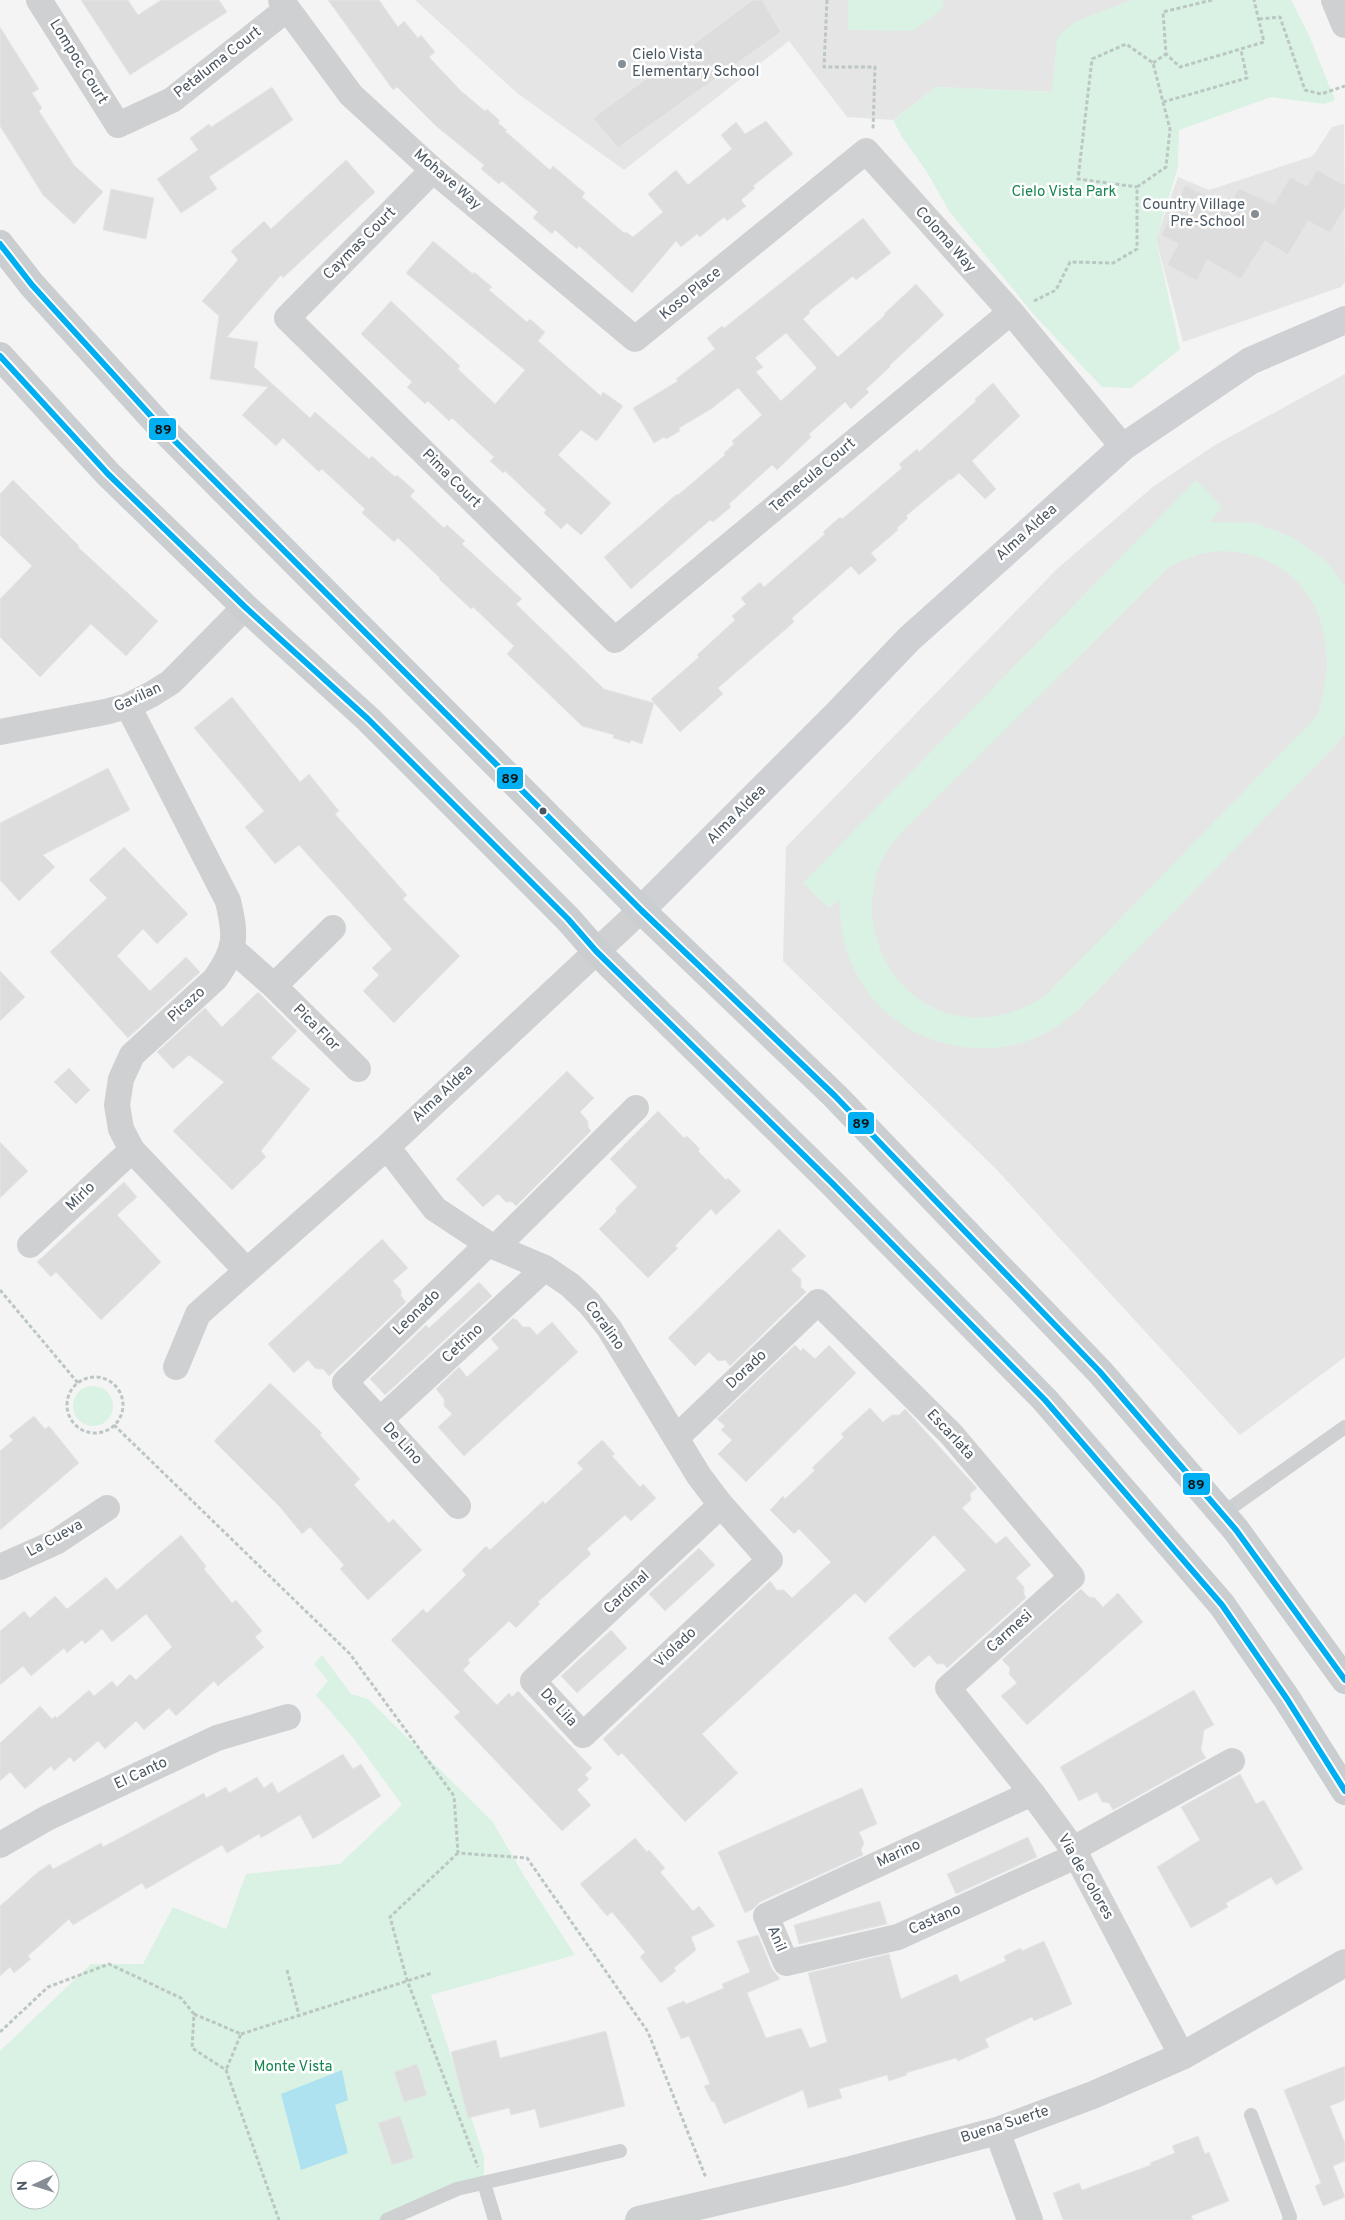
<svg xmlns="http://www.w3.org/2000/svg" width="1345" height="2220" font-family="Overpass,sans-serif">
<rect width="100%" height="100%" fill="#f4f4f4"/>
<path fill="#e6e5e6" d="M415,0H1137L1052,92L936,87L893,120L847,117L789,41L624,170L517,93Z
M1344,124L1345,282L1341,287L1183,342L1156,239L1178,177L1209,190L1313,156L1332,127Z
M1345,374V1357L1240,1435L997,1170L783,961L786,847L1058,568L1154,486L1215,445Z"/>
<path fill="#d9f2e3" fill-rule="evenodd" d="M848,0H944L942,9L913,31L848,30Z
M1131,0H1291L1308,33L1335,100L1324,104L1271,97L1179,130L1178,167L1156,239L1180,349L1131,388L1102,387L1035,316L949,211L927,172L902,137L893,120L936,87L1052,92L1057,38L1074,22Z
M1196,480L1222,507L1210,522L1255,523L1292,537L1325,560L1345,586V732L1339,742L1081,1007C1068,1018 1056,1029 1040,1036C972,1067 884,1038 853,967C843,945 840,924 839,900L829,908L803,883ZM1220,551C1311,552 1345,636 1317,716L1047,994C1028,1007 1010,1015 987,1017C906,1025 852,940 879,867C884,853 894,841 904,830L1169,567C1186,558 1201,553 1220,551Z
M73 1406a20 20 0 1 1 40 0a20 20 0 1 1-40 0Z
M322,1655L351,1694L368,1699L492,1821L526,1879L575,1955L431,1995L484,2157V2183L394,2220H0V2051L91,1964H143L173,1907L226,1929L246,1874L340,1864L402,1805L355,1740L316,1695L328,1681L314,1664ZM20,2170H50V2200H20Z"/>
<path fill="#aee2f0" d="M342,2070L348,2100L335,2105L348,2153L301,2170L281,2094Z"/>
<path fill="#ddddde" stroke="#e5e6e7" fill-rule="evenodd" d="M81,0H128L138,15L161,0H219L227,12L130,75Z
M328,0H379L398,27L404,21L418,38L421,35L435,52L429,57L461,91L485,111L487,109L500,121L498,123L507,130L505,131L550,170L553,166L585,193L582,197L624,233L626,232L633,237L663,212L648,194L676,170L688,185L732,149L721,135L736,122L745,134L766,121L793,154L753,186L755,188L741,200L746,206L727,221L724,217L700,237L697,234L681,247L676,241L632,293L579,246L577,249L555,230L552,234L533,218L538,212L502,181L499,184L481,169L484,165L436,126L397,87L393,90Z
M753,0H762L781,32L618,148L593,118Z
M0,27L39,89L32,93L42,108L39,111L74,165L103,192L74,224L43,195L0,126Z
M272,87L293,120L209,177L217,189L181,213L157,179L198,150L190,138L209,124L211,127Z
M346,160L375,192L283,278L281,275L227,337L258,342L254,367L310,418L315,412L369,459L372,456L395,477L397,475L415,491L410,496L444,528L447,525L465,541L462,544L522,599L516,604L604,689L654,703L642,744L631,740L630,743L613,738L614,735L582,726L507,654L514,646L473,607L471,609L439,579L440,578L398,538L394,542L362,513L365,509L322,469L319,472L283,438L276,446L242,415L268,387L210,379L219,316L202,301L238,260L231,251L264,221L271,229Z
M1317,170L1345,185V208L1330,233L1308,221L1288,255L1265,241L1241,279L1207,260L1197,281L1167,265L1178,244L1161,235L1185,185L1228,206L1239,188L1274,204L1290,177L1307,186Z
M111,189L154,198L146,239L103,230Z
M863,218L891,253L856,280L853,276L809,311L810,313L803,319L838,357L885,315L884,314L916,284L944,315L889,366L890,367L866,389L869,392L851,409L845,402L809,434L811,437L777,470L772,465L729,504L731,507L713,522L710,520L631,589L604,557L677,494L678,495L725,455L724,453L734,444L732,441L762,415L738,388L711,409L679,428L680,431L666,439L664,437L654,443L633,408L678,381L676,379L715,349L707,338L722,326L724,328ZM786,333L817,368L781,401L756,372L763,367L755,358Z
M433,241L473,274L474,272L492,287L489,290L527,322L530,319L545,332L538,341L601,396L603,392L623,406L597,441L581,430L558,455L611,503L581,535L567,523L561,529L544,513L546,510L505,471L503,473L490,461L494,457L452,418L449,421L428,401L425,404L407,387L412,382L361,334L391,301L460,366L458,369L495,404L525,370L406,273Z
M993,383L1020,416L972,461L996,489L985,499L959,473L951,480L950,479L906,516L908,518L897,528L898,530L871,553L877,560L859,575L851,566L792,618L794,622L718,688L723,694L680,732L651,699L699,657L697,655L735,620L732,616L746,604L741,598L760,582L764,587L825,534L823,532L840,517L842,519L902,468L899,464L917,449L919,452L976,401L975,399Z
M13,480L79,546L78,547L158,621L126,656L91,624L40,677L0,637V599L32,566L0,535V494Z
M232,697L300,782L309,774L339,811L335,814L407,895L403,899L460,956L394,1023L363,991L379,975L372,968L392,949L299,845L275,864L245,827L264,811L194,728Z
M108,768L130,810L43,855L55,867L19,901L0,880V823Z
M124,847L188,914L157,944L143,929L117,956L150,991L186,957L200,972L128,1038L50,952L107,898L89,880Z
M0,971L25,997L0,1021Z
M258,992L297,1031L271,1058L310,1089L261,1151L266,1157L232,1190L173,1131L224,1082L189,1055L173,1069L157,1052L205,1008L222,1027Z
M69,1068L90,1090L76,1104L54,1082Z
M567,1071L594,1098L580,1112L588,1121V1127L591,1131L516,1206L512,1202H506L498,1194L483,1207L456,1179Z
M658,1111L684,1138L687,1136L700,1149L698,1151L726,1180L728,1178L741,1191L716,1215L711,1209L675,1246L678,1248L648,1278L599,1229L617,1211L615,1209L637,1187L610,1159Z
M0,1142L28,1171L0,1198Z
M124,1182L137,1197L117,1215L161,1262L101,1320L56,1272L51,1277L37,1262Z
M779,1229L806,1256L791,1270L801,1279V1287L806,1292L730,1366L725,1360L718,1361L709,1352L695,1366L668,1338Z
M382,1239L408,1268L393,1281L401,1290V1296L406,1302L329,1376L323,1369H316L308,1360L294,1373L268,1344Z
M479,1282L492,1296L385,1395L370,1379L426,1325L429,1328Z
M513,1318L515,1320L516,1319L523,1327H530L537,1335L552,1322L578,1352L464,1456L438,1427L452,1414L444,1406V1399L436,1389L459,1367L467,1377L499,1348L491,1339Z
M795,1345L801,1351L803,1348L815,1359L829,1345L856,1373L746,1482L718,1454L732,1440L721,1430L725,1426L717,1419Z
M270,1383L322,1433L320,1435L360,1479L354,1485L389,1523L393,1519L422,1550L368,1600L340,1569L344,1565L310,1527L302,1534L280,1507L214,1441Z
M870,1408L883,1422L892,1415H899L905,1409L977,1488L970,1494L971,1500L962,1508L996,1544L1006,1536L1031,1565L1016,1578L1024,1587V1594L1026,1598L947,1668L944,1664H937L929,1655L914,1668L888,1638L966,1570L934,1535L865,1603L855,1593L702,1734L738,1773L685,1822L622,1753L618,1756L603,1739L770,1581L777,1590H784L792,1598L831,1562L799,1529L794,1534L770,1510L783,1496L785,1499L815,1470L812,1468L844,1437L841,1434Z
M34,1416L45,1429L49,1426L79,1463L0,1530V1451L13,1440L9,1436Z
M602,1440L615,1454L612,1456L640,1487L643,1484L656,1498L631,1521L625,1515L587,1549L591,1554L538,1602L540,1604L516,1628L509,1621L468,1660L470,1663L463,1670L497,1705L509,1693L512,1697L518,1691L592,1768L585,1775L589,1779L577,1790L591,1805L562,1831L454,1717L460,1712L391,1640L423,1609L427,1613L466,1575L462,1570L486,1546L490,1550L543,1501L545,1504L583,1469L577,1463Z
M181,1535L206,1566L204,1569L232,1603L236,1600L262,1631L255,1637L264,1647L218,1686L214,1681L176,1716L169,1708L144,1730L136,1721L105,1749L98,1741L74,1762L70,1757L54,1771L51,1766L25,1789L10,1772L0,1781V1743L40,1706L52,1719L55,1716L57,1718L89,1690L94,1696L112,1681L117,1687L130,1674L136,1680L172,1647L146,1614L112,1642L102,1629L85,1644L82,1640L67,1653L64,1648L31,1676L23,1666L0,1685V1631L24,1611L30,1618L55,1596L67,1609L106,1577L117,1590Z
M699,1548L715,1565L665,1611L649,1594Z
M1081,1589L1089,1597L1095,1598L1103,1607L1118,1593L1143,1622L1027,1725L1001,1696L1017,1683L1009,1674L1010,1668L1002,1660Z
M611,1630L627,1648L577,1693L561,1676Z
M1194,1690L1214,1725L1204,1730L1201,1750L1206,1758L1113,1810L1109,1803L1102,1802L1097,1792L1079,1801L1060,1767Z
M343,1754L353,1769L361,1764L381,1796L313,1839L300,1815L261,1838L259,1834L227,1853L222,1845L146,1889L142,1883L73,1925L69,1919L28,1956L31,1959L14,1973L10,1967L0,1976V1906L38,1872L50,1864L53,1869L101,1843L103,1847L204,1793L206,1798L226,1787L229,1793L257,1777L264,1788L272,1782L278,1793Z
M1240,1774L1256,1804L1264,1800L1303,1869L1276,1885L1271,1877L1226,1903L1228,1907L1191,1928L1157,1867L1200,1840L1181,1807Z
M862,1788L877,1824L859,1832L864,1843L861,1850L863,1855L760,1902L753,1909L745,1913L718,1852Z
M1028,1837L1037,1857L956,1894L947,1874Z
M635,1838L647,1852L649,1850L665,1868L660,1872L693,1911L699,1906L715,1926L691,1937L696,1950L674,1968L676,1971L661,1983L640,1957L645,1952L612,1912L607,1916L580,1884Z
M880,1901L887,1924L799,1944L794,1925Z
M758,1935L772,1969L780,1979L747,1993L766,2038L801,2028L810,2048L827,2042L808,1973L889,1954L901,1999L957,1974L960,1982L1006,1961L1004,1956L1021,1948L1022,1951L1044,1941L1072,2004L1034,2021L1032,2017L985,2039L989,2047L958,2061L956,2058L906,2073L907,2075L889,2081L887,2075L839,2089L842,2098L808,2108L803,2090L724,2124L714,2101L712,2102L704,2086L710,2084L689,2036L681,2039L667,2008L684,2001L686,2004L724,1988L722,1984L750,1972L737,1941Z
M606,2031L625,2106L540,2128L535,2109L511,2115L509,2108L468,2118L451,2052L496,2040L500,2058Z
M417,2064L427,2095L404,2102L394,2072Z
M1345,2066V2100L1330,2106L1345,2143V2161L1333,2166L1345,2197L1323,2206L1315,2186L1321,2183L1284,2090Z
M400,2116L414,2158L392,2165L378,2123Z
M1198,2136L1205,2154L1209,2152L1229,2201L1191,2216L1193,2220H1063L1053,2193L1079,2183L1082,2190L1151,2165L1150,2163L1175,2153L1172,2146Z"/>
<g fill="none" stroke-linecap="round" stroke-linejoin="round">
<path stroke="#bcc7c4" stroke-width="3" stroke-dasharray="4 2.5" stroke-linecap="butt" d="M827,0L824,67H875L873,130
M1212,0L1163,12L1166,54L1180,67L1264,42L1254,0
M1259,19L1280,17L1305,90L1321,94L1345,86
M1153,63L1166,54
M1163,102L1247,78L1241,50
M1034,301L1056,290L1070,262L1113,263L1137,249V187L1166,167L1170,129L1153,63L1126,44L1092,59L1078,179L1137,187
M0,1290L78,1383
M67 1405a28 28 0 1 1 56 0a28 28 0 1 1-56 0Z
M114,1425L350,1654L454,1796L458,1853L527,1858L648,2032L706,2178
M458,1853L390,1917L407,1980L478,2167
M287,1970L299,2015
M194,2014L241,2034L226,2070
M0,2032L48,1987L109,1964L181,1998L194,2014L192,2048L226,2070L279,2220
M241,2034L432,1973"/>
<path stroke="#ced0d2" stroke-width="14" d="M1222,1514L1345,1427
M1251,2115L1290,2217L1289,2220
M484,2183L495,2220
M387,2220L457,2189L620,2151"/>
<path stroke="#ced0d2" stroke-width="26" d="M39,0L118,125L172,100L287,9
M281,0L351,95L433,170L635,339L866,151L1011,312L1123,447
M433,170L287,318L615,640L1011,312
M128,706L228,901C236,935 237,949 215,979L132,1055L121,1079L117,1105L121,1129L132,1150L246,1270
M0,732L105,712L128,706L152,694L171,682L245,607
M232,949L274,986L358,1069
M274,986L333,928
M387,1147L435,1209L488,1244L545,1268L570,1285L589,1303L609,1328L699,1476L721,1505L770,1560L583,1735L533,1681L721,1505
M30,1245L132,1150
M496,1247L636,1108
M176,1367L198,1314L387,1147L641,910
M380,1420L545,1268
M676,1438L818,1302L951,1434L1072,1577L948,1688L1032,1793L1073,1849L1182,2056
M458,1506L345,1382L488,1244
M0,1567L56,1542L107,1508
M1032,1793L766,1916L786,1963L898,1937L1076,1856
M0,1845L47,1818L217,1738L288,1717
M1073,1849L1232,1761
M997,2131L1030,2220"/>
<path stroke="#ced0d2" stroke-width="28" d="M1335,0L1345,24
M639,2220L847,2171L997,2131L1093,2095L1182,2056L1345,1963"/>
<path stroke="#ced0d4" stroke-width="28" d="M641,910L840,711L909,639L1123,447L1250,361L1345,320"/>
<path stroke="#caced1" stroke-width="28" d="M0,244L32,285L161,427L641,910L835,1096L1100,1372L1236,1530L1345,1680
M0,356L108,474L245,607L368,719L568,919L596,951L832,1183L1045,1400L1222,1605L1287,1699L1345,1791"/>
<defs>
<path id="bus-1" d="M0,244L32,285L161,427L641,910L835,1096L1100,1372L1236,1530L1345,1680
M0,356L108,474L245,607L368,719L568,919L596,951L832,1183L1045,1400L1222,1605L1287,1699L1345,1791"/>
</defs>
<use href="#bus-1" stroke="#fff" stroke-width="10"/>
<use href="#bus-1" stroke="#00aff2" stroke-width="6"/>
</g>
<g fill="#868d94" stroke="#fff" stroke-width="2">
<circle cx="622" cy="64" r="5"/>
<circle cx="1255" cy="214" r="5"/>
</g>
<circle fill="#4a5661" stroke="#fff" stroke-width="2" cx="543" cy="811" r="4.5"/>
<g text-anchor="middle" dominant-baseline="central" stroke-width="5" stroke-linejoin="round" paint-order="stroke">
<g font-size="15" fill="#4a5661" stroke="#fff" text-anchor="start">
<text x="632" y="55">Cielo Vista<tspan x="632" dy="17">Elementary School</tspan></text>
<text x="1245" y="205" text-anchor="end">Country Village<tspan x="1245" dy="17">Pre-School</tspan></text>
</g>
<g font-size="15" fill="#4a5661" stroke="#fff">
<text transform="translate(78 62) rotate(58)">Lompoc Court</text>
<text transform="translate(218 63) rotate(-38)">Petaluma Court</text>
<text transform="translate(447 180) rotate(41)">Mohave Way</text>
<text transform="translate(945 240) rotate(48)">Coloma Way</text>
<text transform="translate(360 244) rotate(-45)">Caymas Court</text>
<text transform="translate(691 294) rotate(-39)">Koso Place</text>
<text transform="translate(813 476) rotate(-40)">Temecula Court</text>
<text transform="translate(451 479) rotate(45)">Pima Court</text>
<text transform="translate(1027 533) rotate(-42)">Alma Aldea</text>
<text transform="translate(138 698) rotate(-25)">Gavilan</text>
<text transform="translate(737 815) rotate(-45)">Alma Aldea</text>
<text transform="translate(187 1005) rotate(-42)">Picazo</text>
<text transform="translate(316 1028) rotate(45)">Pica Flor</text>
<text transform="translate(443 1094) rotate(-43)">Alma Aldea</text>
<text transform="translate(81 1197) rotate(-44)">Mirlo</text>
<text transform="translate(417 1313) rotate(-44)">Leonado</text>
<text transform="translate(604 1326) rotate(54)">Coralino</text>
<text transform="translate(463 1344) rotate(-43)">Cetrino</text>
<text transform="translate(747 1370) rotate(-43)">Dorado</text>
<text transform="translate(950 1435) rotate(47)">Escarlata</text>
<text transform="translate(402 1444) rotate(48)">De Lino</text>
<text transform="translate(55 1539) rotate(-29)">La Cueva</text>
<text transform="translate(627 1593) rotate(-43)">Cardinal</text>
<text transform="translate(1010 1632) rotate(-42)">Carmesi</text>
<text transform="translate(676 1648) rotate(-43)">Violado</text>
<text transform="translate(558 1708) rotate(47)">De Lila</text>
<text transform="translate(141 1774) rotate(-25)">El Canto</text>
<text transform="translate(899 1854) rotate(-25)">Marino</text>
<text transform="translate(1085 1877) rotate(60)">Via de Colores</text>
<text transform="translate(935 1920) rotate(-24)">Castano</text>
<text transform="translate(776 1939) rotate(67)">Anil</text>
<text transform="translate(1005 2125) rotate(-18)">Buena Suerte</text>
</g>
<g font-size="15" fill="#17864f" stroke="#fff">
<text x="1064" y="192">Cielo Vista Park</text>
<text x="293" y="2067">Monte Vista</text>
</g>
</g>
<g stroke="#fff" stroke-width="2">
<rect x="148" y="417" width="29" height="24" rx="5" fill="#00aff2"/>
<rect x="496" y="766" width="28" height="24" rx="5" fill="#00aff2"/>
<rect x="847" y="1111" width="28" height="24" rx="5" fill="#00aff2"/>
<rect x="1182" y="1472" width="29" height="24" rx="5" fill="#00aff2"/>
</g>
<g font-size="14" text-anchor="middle" font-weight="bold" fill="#111">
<text x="163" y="434">89</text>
<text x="510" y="783">89</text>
<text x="861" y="1128">89</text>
<text x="1196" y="1489">89</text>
</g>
<g transform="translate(35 2185) rotate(266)"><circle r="24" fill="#ffffff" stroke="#b7bbc0"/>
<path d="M0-4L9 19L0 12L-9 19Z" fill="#868d94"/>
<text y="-8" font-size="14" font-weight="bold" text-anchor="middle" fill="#4a5661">N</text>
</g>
</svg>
